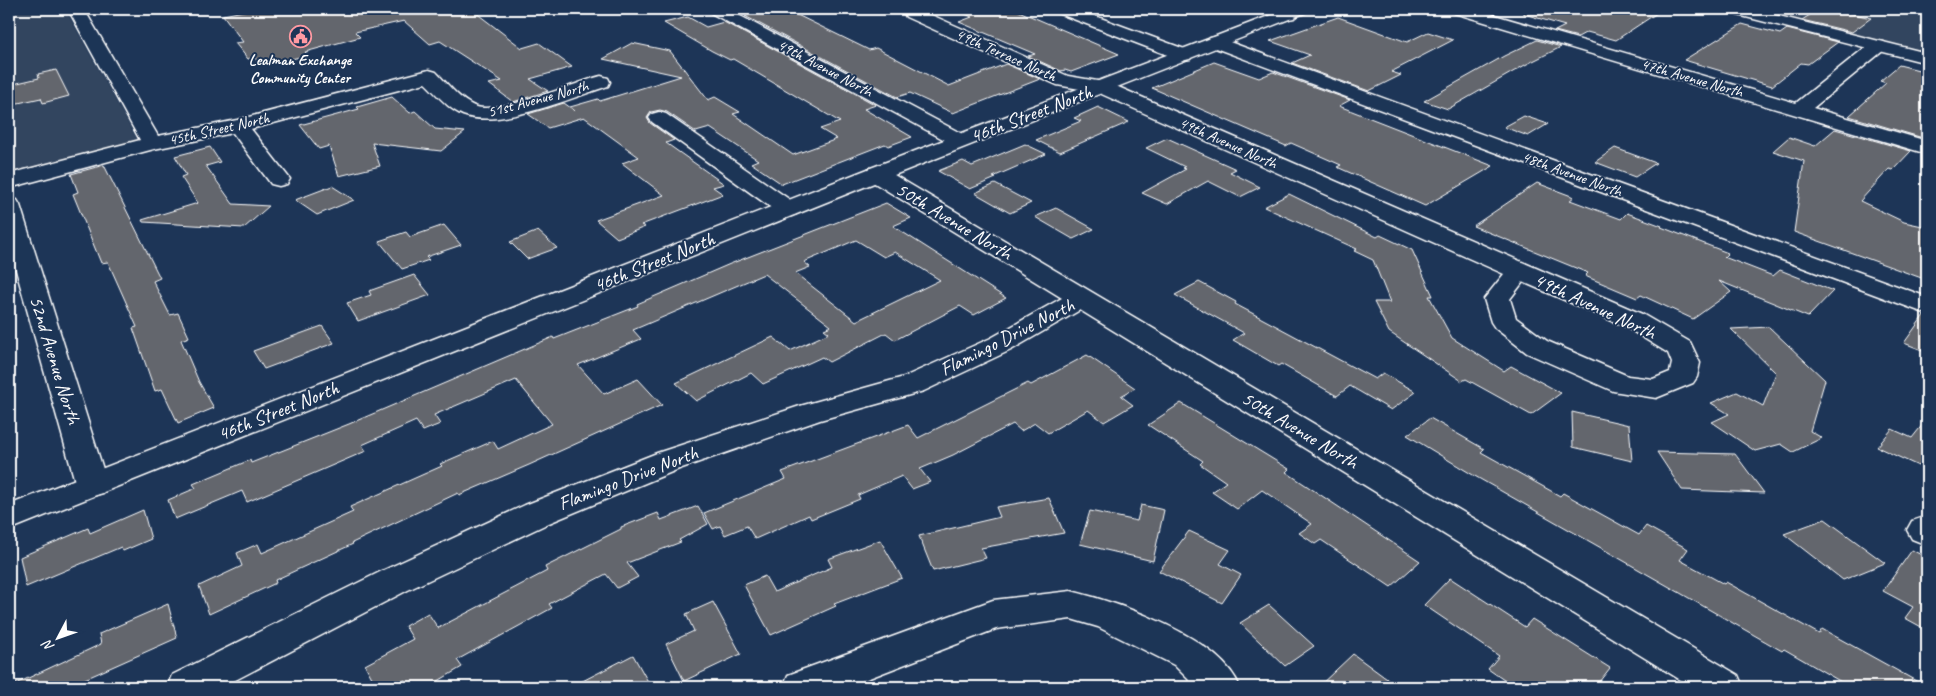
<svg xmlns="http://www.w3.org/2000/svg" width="1936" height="696" font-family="Caveat,sans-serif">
<rect width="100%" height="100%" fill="#1d3557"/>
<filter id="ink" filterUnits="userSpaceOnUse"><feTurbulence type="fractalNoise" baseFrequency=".02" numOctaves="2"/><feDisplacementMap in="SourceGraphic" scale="10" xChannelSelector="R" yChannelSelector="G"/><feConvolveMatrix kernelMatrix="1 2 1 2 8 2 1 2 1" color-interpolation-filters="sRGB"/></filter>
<g filter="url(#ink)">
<path fill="#32445e" d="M9,9H65L139,143L9,177Z
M1743,9H1927V55Z"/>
<path fill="#63666d" stroke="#fff" fill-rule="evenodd" d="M254,9H471L522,48L539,43L572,67L530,79L548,91L513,102L489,84L502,81L440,41L430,44L404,21L355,32L360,37L305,52L308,55L275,63L272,60L259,63L255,58L248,59L235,43L243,42L223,15Z
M771,9H785L869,50L876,48L949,86L1006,64L1040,79L953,113L910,93L897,97L745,16Z
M953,9H1014L1119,54L1071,72L1065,70L1061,71L1028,56L1035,54L959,22L972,17Z
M1524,9H1663L1616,40L1587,32L1578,37L1555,31L1565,26L1524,14Z
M1819,9H1833L1871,18L1852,32L1802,20Z
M688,17L706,27L724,22L876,105L864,109L912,137L888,146L885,144L782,184L751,163L758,160L710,128L696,132L667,112L660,110L651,112L647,118L650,123L674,140L666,143L724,184L713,187L723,194L641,225L645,227L617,238L596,220L664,195L622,163L639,157L584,117L548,128L528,114L564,103L575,111L570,107L598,99L600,101L681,76L603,59L632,43L670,51L708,100L715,97L740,112L733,114L793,155L837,139L820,129L840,122L733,59L730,60L712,51L664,23Z
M1338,17L1407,42L1428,32L1453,40L1391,72L1401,75L1369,91L1292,63L1310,55L1270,41Z
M1742,24L1780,34L1787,29L1838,42L1808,64L1801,63L1772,86L1684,60Z
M1537,40L1561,47L1525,65L1448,109L1424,101L1504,56Z
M1214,62L1259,78L1273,72L1350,100L1339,106L1493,166L1425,206L1337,167L1341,165L1291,143L1286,146L1152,88Z
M1899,65L1927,72V133L1923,138L1849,116L1886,83L1880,81Z
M56,70L69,96L43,103L41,98L9,105V85L39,78L38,74Z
M392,97L410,113L415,111L435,129L465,132L441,151L372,143L380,166L339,176L329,146L319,149L300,125L359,109L357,107Z
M1098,107L1129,122L1060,152L1036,140L1081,121L1074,118Z
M1524,116L1548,124L1528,136L1504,127Z
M1835,129L1911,151L1893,170L1889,169L1860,201L1904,222L1927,227V280L1794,232L1804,161L1773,151L1789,137L1815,146Z
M1167,138L1236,169L1230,172L1260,187L1240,197L1208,181L1167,204L1142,193L1186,169L1183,168L1185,167L1146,148Z
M1025,144L1046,154L993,177L996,178L970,189L938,171L963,161L972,166Z
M210,147L220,162L206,166L233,204L269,206L244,228L143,222L142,220L198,203L181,177L186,175L175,156Z
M1615,148L1656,163L1635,177L1595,162Z
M104,165L160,278L153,281L170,315L178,313L189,337L181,340L199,382L214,408L178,423L162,389L155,391L133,328L137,327L108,262L101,263L73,194L78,192L71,174Z
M1537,183L1574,197L1570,200L1621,219L1627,213L1662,226L1661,227L1728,253L1724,257L1773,276L1780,270L1833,291L1808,317L1719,281L1731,292L1693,319L1641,295L1637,298L1585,276L1588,273L1473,226Z
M995,184L1031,203L1010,213L975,193Z
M332,186L354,200L317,215L295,200Z
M1289,194L1377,237L1380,235L1412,250L1433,296H1429L1452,338L1504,371L1511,366L1561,393L1531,415L1466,379L1462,381L1389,332L1374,302H1390L1373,260L1354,251L1357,249L1264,207Z
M886,203L911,218L893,226L1006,298L974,315L960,306L895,340L886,333L829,362L822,357L763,384L751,373L696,401L676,383L773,337L790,351L829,333L824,329L831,326L764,274L633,330L641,339L578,365L604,394L638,379L662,405L529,465L459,495L458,493L352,543L353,544L275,580L276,583L209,614L199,586L242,566L237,553L258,544L262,553L353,512L350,507L442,466L440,464L493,441L498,449L552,424L516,380L434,415L440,424L423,431L416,421L362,445L366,451L247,502L242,491L175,519L168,500L196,488L193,484L250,460L251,463L349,424L553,337L554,339L638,306L637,304L730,264ZM856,240L884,257L895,252L940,280L856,321L795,273L810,267L804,262Z
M1056,208L1094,229L1073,239L1035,217Z
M444,225L461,245L426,257L429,260L402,269L379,241L406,232L410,237Z
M538,231L557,248L527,259L510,242Z
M414,275L430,295L358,321L347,303L371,295L369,291Z
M1199,282L1236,302L1235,304L1375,379L1383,373L1416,392L1391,410L1350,386L1337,396L1281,364L1278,366L1233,340L1244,333L1175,295Z
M1924,315L1927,316V352L1904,343Z
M322,326L334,343L264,369L253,351Z
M1769,327L1825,380L1810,431L1822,438L1793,452L1781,444L1755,451L1712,422L1729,414L1711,403L1737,392L1763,406L1776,373L1731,329Z
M1087,355L1135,388L1121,396L1133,405L1104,422L1088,410L1048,433L1035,423L1021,431L1013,424L953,455L920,469L930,482L912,489L902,476L858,495L860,499L811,519L809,515L755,539L747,526L725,535L720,526L713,529L704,513L786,479L782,472L908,425L918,438L1028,383L1031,385Z
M1181,403L1289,469L1286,472L1420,561L1391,587L1321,540L1315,544L1299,533L1312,524L1262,490L1237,509L1212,492L1226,482L1200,464L1203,461L1148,425Z
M1572,412L1629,425L1632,461L1573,447Z
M1430,418L1484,449L1481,452L1560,496L1563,493L1639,535L1646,526L1688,549L1680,560L1724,584L1726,582L1819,634L1822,629L1927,687H1850L1784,649L1782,651L1473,475L1407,435Z
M1927,419V470L1877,447L1892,429L1912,438Z
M1657,452L1735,454L1764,493L1682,490Z
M1049,498L1064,533L981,548L986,558L933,571L919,536L1000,517L996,507Z
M1141,505L1164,510L1153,561L1080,544L1090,511L1137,521Z
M698,506L708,524L679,540L681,542L627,563L638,577L617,588L606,574L549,604L552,608L457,660L462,667L428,687H410L405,680L393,687H377L365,665L413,639L405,626L428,613L438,628L547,571L545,567L621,529V527L658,513L661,520Z
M143,510L151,539L123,551L121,547L26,587L20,557L88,528L90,533Z
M1825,519L1885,563L1843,580L1784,534Z
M1189,531L1230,550L1220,564L1241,575L1222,603L1159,571Z
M880,540L902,578L834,604L836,606L771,635L744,585L765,576L774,592L832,567L828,559Z
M1912,550L1927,558V630L1905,618L1913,607L1883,591Z
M1450,578L1525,627L1532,619L1610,668L1595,687H1514L1488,669L1499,656L1424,605Z
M713,602L741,654L684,681L666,644L694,631L686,614Z
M168,604L177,638L85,679L87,687H9L101,644L99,634Z
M1269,605L1314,646L1285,666L1240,623Z
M1353,654L1398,687H1318Z
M633,655L651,687H571Z"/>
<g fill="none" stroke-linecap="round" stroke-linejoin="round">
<defs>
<path id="minor" d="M68,9H84L158,136L237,120L429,70L436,72C447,83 461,102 477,107C501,114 574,83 601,76L608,78L610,82L608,86C572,98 498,129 463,115C448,109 436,93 425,83L251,129L290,179L287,184L279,186L271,184L233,133L154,149L9,188V174L140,140Z
M707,9H727L968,137L971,141L968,145L961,147L954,145L709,12Z
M906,9H918L1068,76L1109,83L1642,314L1690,342L1700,363L1697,377L1693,383L1656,398L1613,391L1527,353L1495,328L1491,322L1484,299L1504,274L1097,92L1057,85L906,17L904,13ZM1523,282L1624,326L1668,353L1672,363L1670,372L1653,379L1628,376L1547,341L1516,318L1510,299Z
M1053,9H1076L1190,51L1193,55L1190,59L1184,60L1178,59L1055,12Z
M1265,9C1275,8 1290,6 1296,14L1294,18C1285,20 1270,16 1265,9Z
M1449,9H1474L1796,103L1872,42L1878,41L1884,42L1887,46L1884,50L1813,108L1927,141V154L1451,12Z
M1216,37L1927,297V314L1210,46L1207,42L1210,38Z
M659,112L666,114L796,204L799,209L796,214L788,216L780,214L652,122L649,118L652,114Z
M876,167L884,169L1738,675L1743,687H1692L1080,310L1011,350L924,391L820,420L679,469L549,523L408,590L222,687H167L172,675L384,570L525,505L657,453L800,406L904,377L991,338L1062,298L868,179L865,174L868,169Z
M9,198L17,200L20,205L108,485L103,493L92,496L81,493L76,485L9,245Z
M1924,517L1927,518V545L1912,539L1907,530L1912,521Z
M1071,591C1120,603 1220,637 1240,687H1196L1174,665L1098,627L1071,619L996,629L846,687H783L788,675L993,600Z"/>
<path id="tertiary" d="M1287,9H1309L1307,12L884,179L9,530V505L868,169Z
M1724,9H1751L1927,53V63L1726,12Z"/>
</defs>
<use href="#minor" stroke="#fff" stroke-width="3"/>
<use href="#tertiary" stroke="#fff" stroke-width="3"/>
<use href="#minor" fill="#1d3557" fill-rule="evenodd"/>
<use href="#tertiary" fill="#1d3557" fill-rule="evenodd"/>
</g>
</g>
<defs>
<symbol id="civic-ring" viewBox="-11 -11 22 22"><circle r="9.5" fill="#1d3557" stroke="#ff9aa2" stroke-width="1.5"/><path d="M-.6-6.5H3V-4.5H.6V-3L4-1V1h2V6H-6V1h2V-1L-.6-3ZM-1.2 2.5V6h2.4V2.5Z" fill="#ff9aa2"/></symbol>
</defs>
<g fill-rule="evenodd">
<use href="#civic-ring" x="288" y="24" width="25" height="25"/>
</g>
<g text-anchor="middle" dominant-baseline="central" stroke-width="4" stroke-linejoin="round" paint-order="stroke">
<g font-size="16" fill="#fff" stroke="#1d3557">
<text transform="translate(1006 55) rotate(24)">49th Terrace North</text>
<text transform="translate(825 68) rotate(28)">49th Avenue North</text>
<text transform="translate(1692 78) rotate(16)">47th Avenue North</text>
<text transform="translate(538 99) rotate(-15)">51st Avenue North</text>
<text transform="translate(219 129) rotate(-13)">45th Street North</text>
<text transform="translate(1228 143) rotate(24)">49th Avenue North</text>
<text transform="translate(1572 174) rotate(20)">48th Avenue North</text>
</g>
<g font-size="16" font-weight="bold" fill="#fff" stroke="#1d3557">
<text x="300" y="60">Lealman Exchange<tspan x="300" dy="18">Community Center</tspan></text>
</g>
<g font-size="20" fill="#fff" stroke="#1d3557">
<text transform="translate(1031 114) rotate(-21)">46th Street North</text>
<text transform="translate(954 221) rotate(31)">50th Avenue North</text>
<text transform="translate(654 262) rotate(-22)">46th Street North</text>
<text transform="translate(1595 306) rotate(25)">49th Avenue North</text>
<text transform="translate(1007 337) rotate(-27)">Flamingo Drive North</text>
<text transform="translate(55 360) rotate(73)">52nd Avenue North</text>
<text transform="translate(278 411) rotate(-22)">46th Street North</text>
<text transform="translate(1300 430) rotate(31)">50th Avenue North</text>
<text transform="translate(628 478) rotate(-21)">Flamingo Drive North</text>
</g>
</g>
<rect width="1936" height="696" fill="none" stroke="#1d3557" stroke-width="30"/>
<rect x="15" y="15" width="1906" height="666" fill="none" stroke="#fff" stroke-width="2" filter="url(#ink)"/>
<g transform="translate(58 638) rotate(229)" stroke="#1d3557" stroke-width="4" paint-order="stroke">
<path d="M0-4L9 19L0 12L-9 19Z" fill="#ffffff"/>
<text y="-8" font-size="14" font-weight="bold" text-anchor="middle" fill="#ffffff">N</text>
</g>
</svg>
